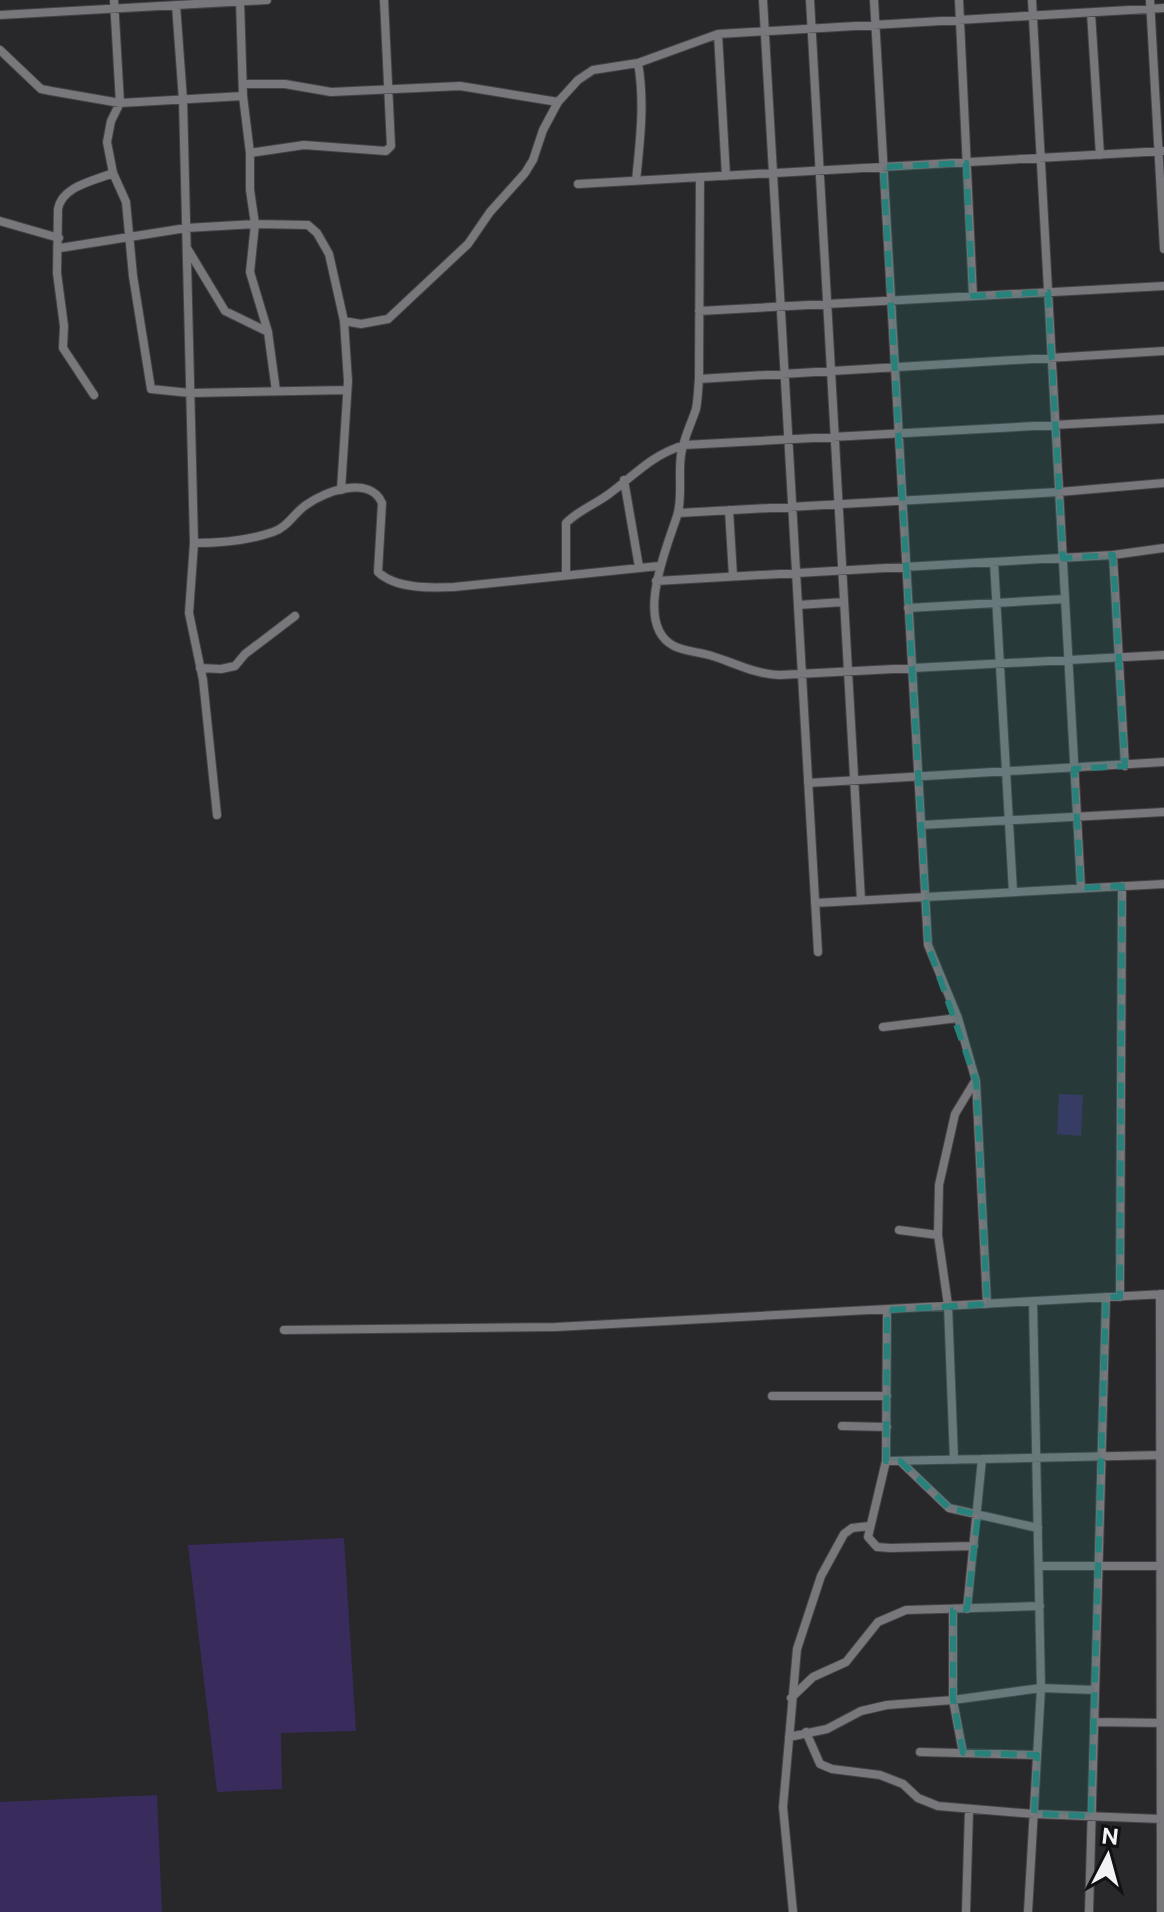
<svg xmlns="http://www.w3.org/2000/svg" width="1164" height="1912" font-family="'Public Sans',sans-serif">
<rect width="100%" height="100%" fill="#28272a"/>
<path fill="#3a2b5d" d="M1059,1094L1083,1095L1081,1136L1057,1134Z
M344,1538L356,1731L281,1733L282,1789L217,1792L188,1545Z
M157,1795L162,1912H0V1802Z"/>
<g fill="none" stroke-linecap="round" stroke-linejoin="round">
<defs>
<path id="minor" d="M114,0L120,103L111,121L107,142L113,173L126,202L133,276L151,389L190,393L347,390
M763,0L818,952
M810,0L861,900
M874,0L928,945L958,1018L976,1081L987,1304
M959,0L973,296
M1032,0L1081,888
M1150,0L1164,249
M240,1L243,96L250,153V190L255,224L250,272L268,332L276,391
M176,5L183,100L194,543L189,613L203,680L217,815
M1091,13L1100,155
M0,15L267,0
M718,34L726,176
M0,50L41,89L51,91L120,103L243,96
M243,84H285L331,92L460,86L558,102
M250,153L304,145L386,151L391,146L384,0
M700,177L699,379C698,389 698,399 696,409C691,424 683,440 681,455C678,475 683,498 677,516C667,547 633,625 674,646C684,651 698,652 709,655C733,662 754,674 779,675L1164,655
M636,181C640,141 645,102 638,63
M578,184L1164,151
M0,221L59,238
M60,248L186,228L255,224L308,225L317,233L329,254L344,321L348,381L341,490
M187,248L225,311L268,332
M699,311L1164,286
M344,321L361,324L388,319L468,244L490,212L525,173L533,160L543,130L558,102L578,80L593,70L638,63L718,34L1164,8
M699,379L1164,351
M94,395L63,348L64,326L57,273L58,209C62,186 94,181 113,173
M624,480L639,567
M729,510L733,576
M679,513L1059,492L1164,483
M194,543C221,543 247,541 273,532C288,527 294,513 306,505C325,491 370,475 382,503L378,572C396,589 431,588 454,587L659,566
M1113,555L1125,766
M994,562L1013,892
M566,575V523C579,510 594,505 609,494C636,474 650,456 684,445L1164,419
M656,581L1113,555L1164,548
M798,605L844,602
M908,608L1065,599
M200,668L221,669L235,666L245,654L295,616
M808,783L1164,762
M921,825L1164,812
M815,903L1164,884
M883,1027L958,1018
M899,1230L938,1235
M1160,1294L1161,1912
M1120,1297L1122,886
M887,1310L886,1461L868,1537L877,1547L890,1548L974,1546
M284,1330L556,1327L1164,1294
M772,1396H887
M842,1426L887,1427
M954,1460L948,1305L938,1235L939,1185L955,1114L975,1081
M886,1461L1164,1455
M900,1461L949,1508L1038,1528
M1039,1566H1164
M967,1609L982,1459
M953,1610V1700L963,1753
M791,1698L813,1677L846,1662L878,1622L906,1610L1040,1606
M1094,1722L1164,1723
M806,1732L820,1764L832,1769L880,1775L903,1784L918,1798L938,1806L1034,1814L1161,1819
M789,1737L827,1729L861,1711L887,1705L953,1700L1041,1688L1095,1690
M920,1752L1037,1755
M793,1912L783,1807L797,1649L821,1576L844,1534L852,1528L869,1526
M966,1912L969,1810
M1028,1912L1041,1688L1033,1302
M1089,1912L1106,1297"/>
</defs>
<use href="#minor" stroke="#434244" stroke-width="10"/>
<use href="#minor" stroke="#78777b" stroke-width="8"/>
</g>
<path fill="#26827b" fill-opacity="0.2" stroke="#26827b" stroke-width="6" stroke-dasharray="16 10" stroke-linejoin="round" d="M966,163L973,296L1048,292L1063,558L1113,555L1125,766L1074,769L1081,888L1122,886L1120,1297H1106L1091,1816L1034,1814L1037,1755L963,1753L953,1700V1610L967,1609L978,1515L949,1508L900,1461H886L887,1310L987,1304L976,1081L928,945L883,167Z"/>
<g transform="translate(1108 1856) rotate(6)" stroke="#111012" stroke-width="6" paint-order="stroke">
<path d="M0-6L14 30L0 20L-14 30Z" fill="#f3f2f4"/>
<text y="-12" font-size="22" font-weight="bold" text-anchor="middle" fill="#f3f2f4">N</text>
</g>
</svg>
